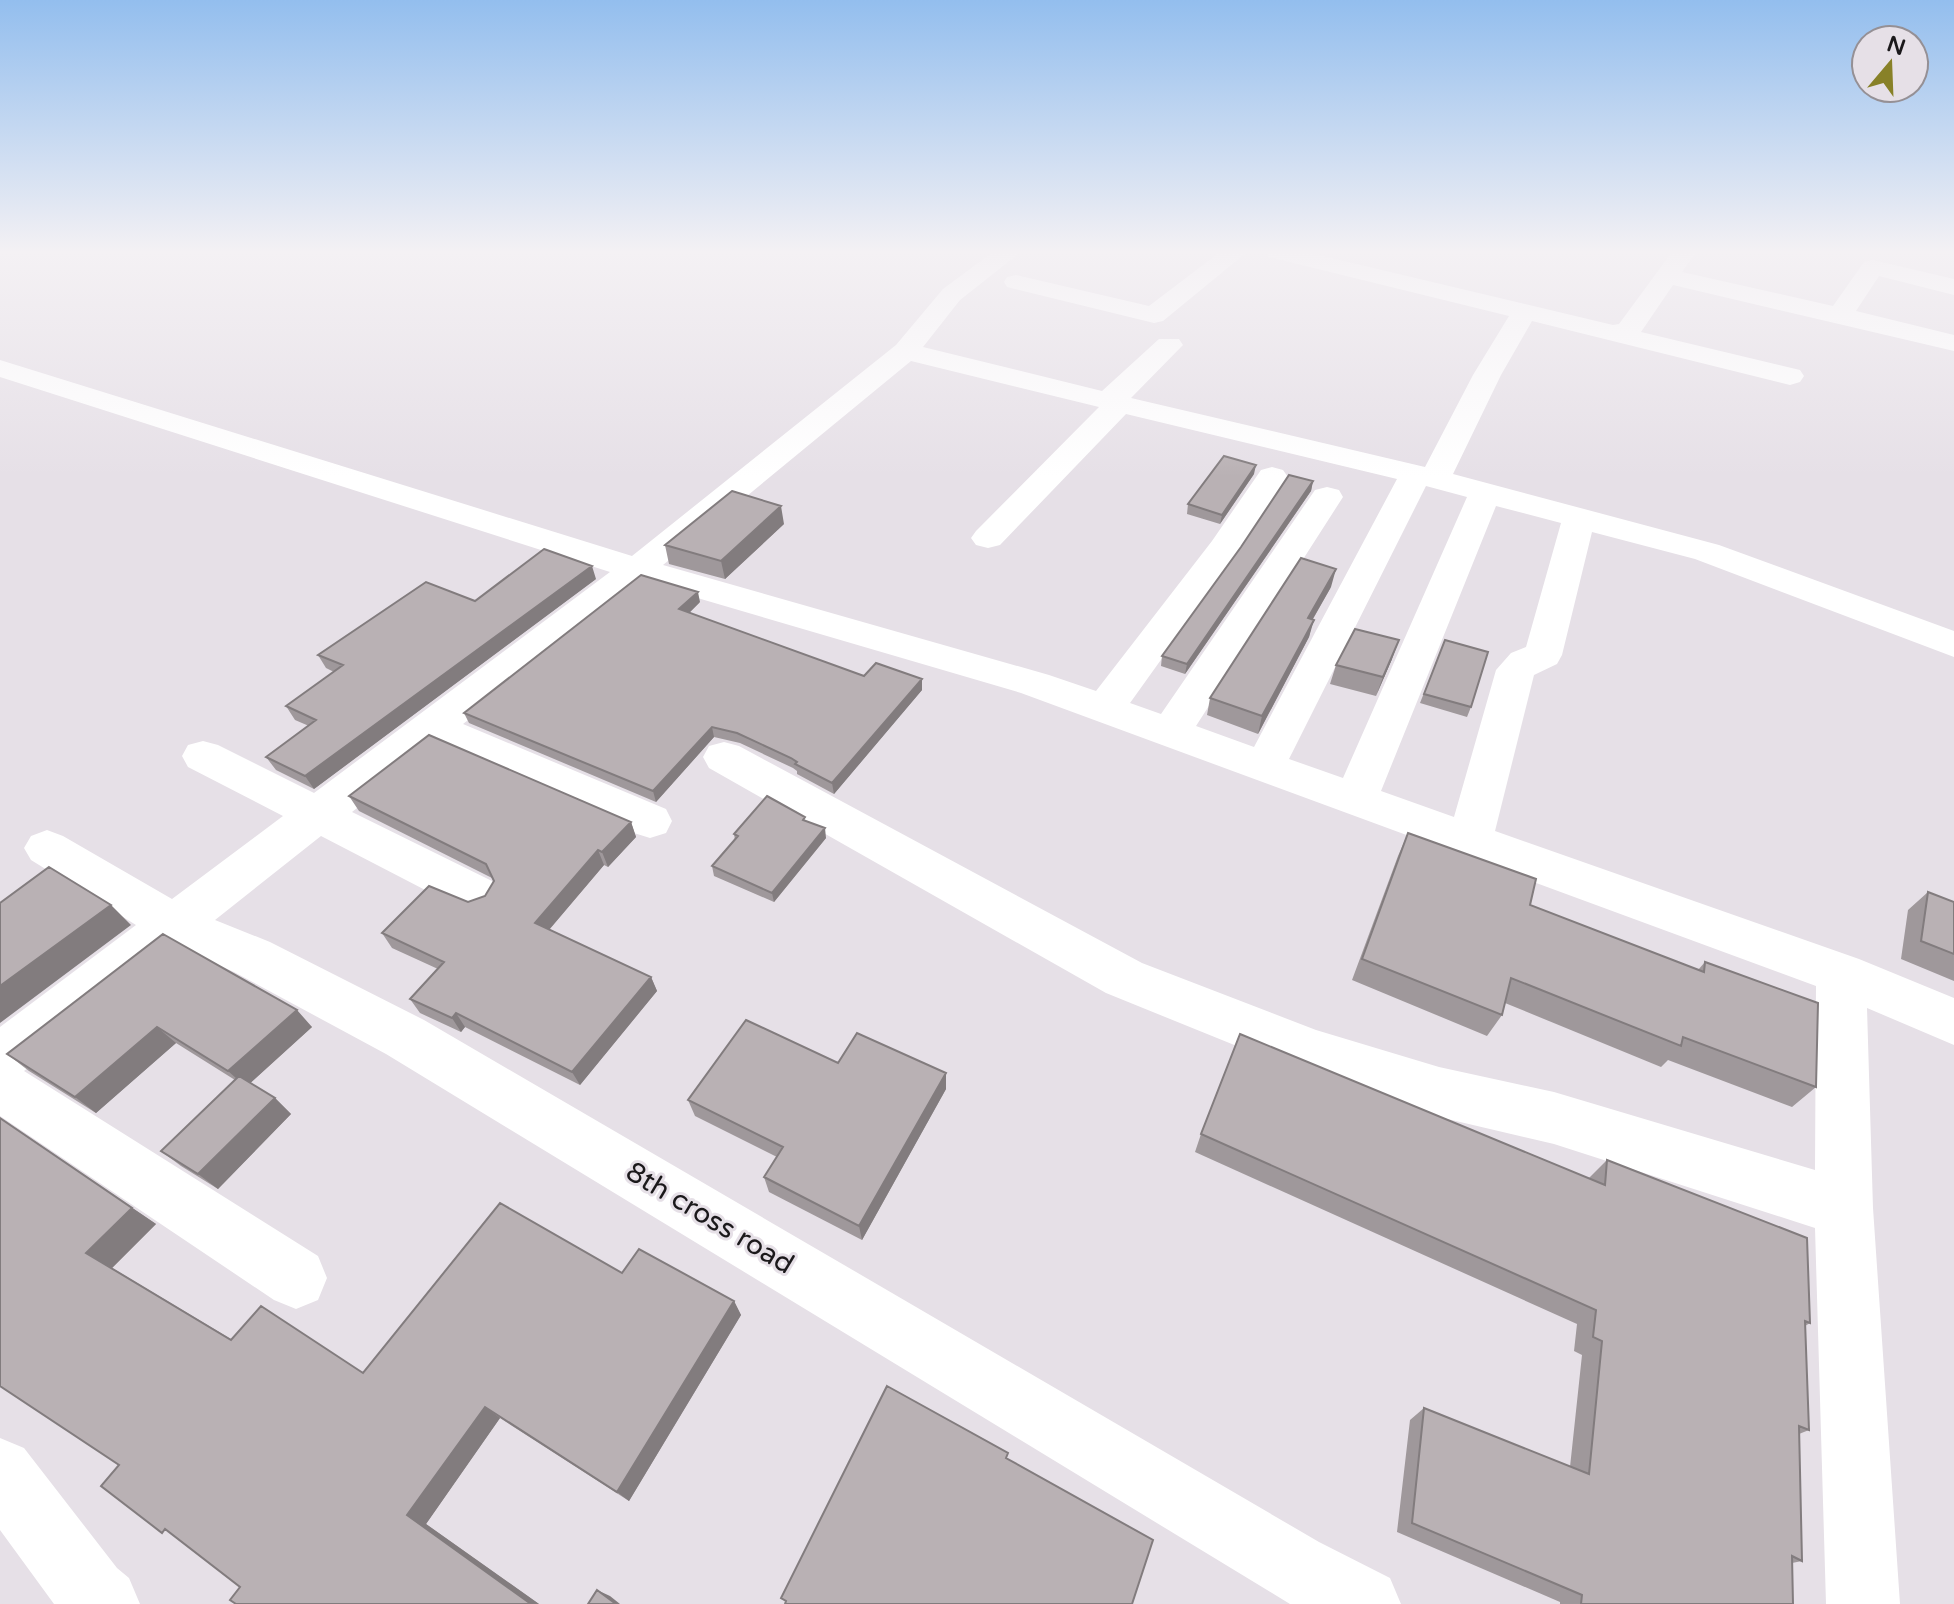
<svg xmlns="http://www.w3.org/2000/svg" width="1954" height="1604" font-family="'Varela Round',sans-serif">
<rect width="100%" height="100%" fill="#e6e0e7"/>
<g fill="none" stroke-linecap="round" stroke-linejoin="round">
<path fill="#fff" fill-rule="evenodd" d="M993,252H1021L960,300L923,347L1102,391L1159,339H1179L1183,345L1131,398L1425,467L1473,375L1509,316L1269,257L1265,252H1306L1613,325L1619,324L1672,252H1696L1682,272L1833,306L1864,262L1873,260L1954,279V295L1879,276L1856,311L1954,335V351L1673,285L1641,332L1800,370L1804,376L1800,382L1790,385L1532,321L1501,375L1453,474L1719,545L1954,631V657L1695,559L1592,532L1562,655L1557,664L1534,675L1495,831L1859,959L1954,998V1045L1867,1008L1873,1208L1900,1604H1826L1815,1228L1554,1144L1439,1117L1313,1077L1106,993L709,768L703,757L709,746L724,742L739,746L1142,963L1316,1030L1439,1067L1554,1092L1815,1170L1816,986L1021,693L643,582L463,724L666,809L672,821L666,833L650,838L634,833L436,746L352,812L492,881L499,894L492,907L475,913L458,907L321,836L215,920L270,942L424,1020L1319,1542L1390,1578L1401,1604H1290L386,1054L234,972L180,948L24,1071L318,1256L327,1278L318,1300L296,1309L274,1300L0,1116V1027L136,925L31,860L24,848L31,836L47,830L63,836L172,899L283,816L188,767L182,756L188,745L203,741L218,745L314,793L610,572L0,377V360L632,556L896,345L943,289ZM911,361L1099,407L976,531L971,538L976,545L988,548L1000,545L1126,414L1397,479L1254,747L1196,726L1343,497L1339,490L1327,487L1315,490L1161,714L1130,703L1236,555L1288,477L1283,470L1272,467L1261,470L1212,541L1096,691L1049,675L663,565ZM1426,486L1467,497L1343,778L1289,759ZM1496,506L1561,523L1526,647L1511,653L1496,670L1454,817L1381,791Z
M1220,252H1247L1163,321L1154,323L1007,287L1004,282L1007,277L1016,275L1149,306Z
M0,1438L24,1448L117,1568L129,1578L140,1604H54L0,1530Z"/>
</g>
<path fill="#9f989b" d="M1254,474L1220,524L1187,514L1188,504Z
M1313,481L1311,491L1185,674L1161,666L1162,656L1241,547Z
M784,524L725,579L669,564L665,545Z
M596,579L314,789L276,770L266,757L309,726L295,720L286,706L334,672L326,668L318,655L475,601Z
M1331,587L1313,619L1309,637L1258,734L1207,715L1210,698Z
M700,602L689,613L864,676L922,690L834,794L797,774V771L793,768L740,743L714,737L656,802L469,723L464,713Z
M1445,640L1471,707L1467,717L1420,703Z
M1392,659L1376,696L1330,684L1336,665Z
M349,796L631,822L636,837L608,867L604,865L549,930L651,977L657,991L580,1085L465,1027L461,1032L420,1013L410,999L438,969L392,948L382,933L485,896L494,881L492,878L359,811Z
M806,821L826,838L774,902L714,876L712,866L735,840L734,834Z
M1408,833L1530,905L1698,970L1705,962L1816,1087L1792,1107L1668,1060L1661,1067L1505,1003L1502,1015L1487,1036L1352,980L1398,856Z
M1928,892L1954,902V981L1901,959L1908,910Z
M163,934L312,1027L250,1083L275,1098L291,1114L218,1189L181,1166L161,1151L235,1080L176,1043L96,1113L29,1071L7,1054Z
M838,1063L946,1089L862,1240L769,1192L764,1177L777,1157L695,1116L688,1100Z
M0,1118L156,1224L112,1268L231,1339L363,1373L622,1273L734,1301L741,1315L629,1501L500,1418L426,1524L539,1604H236L240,1587L119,1465Z
M1201,1134L1589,1178L1607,1160L1810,1323L1805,1326L1809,1430L1799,1434L1802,1561L1792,1563L1793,1604H1560V1602L1397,1532L1410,1420L1424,1408L1570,1467L1582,1355L1574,1351L1577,1324L1195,1152Z"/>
<path fill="#827c7e" d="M1256,465L1254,474L1220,524L1222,515Z
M1313,481L1311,491L1185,674L1187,664Z
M781,506L784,524L725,579L721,561Z
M592,566L596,579L314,789L305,776Z
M1336,569L1331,587L1303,636L1308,618Z
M698,592L700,602L682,620L679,609Z
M1314,620L1309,637L1258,734L1262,716Z
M1399,640L1392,659L1376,696L1383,677Z
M922,679V690L834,794L832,783Z
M712,727L714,737L656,802L653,791Z
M631,822L636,837L608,867L602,852Z
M825,828L826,838L774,902L772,893Z
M598,850L604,865L542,938L535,923Z
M111,905L131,925L0,1023V986Z
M651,977L657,991L580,1085L572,1072Z
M297,1010L312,1027L246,1087L228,1071Z
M456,1013L465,1027L461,1032L452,1018Z
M157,1027L176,1043L96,1113L75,1097Z
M946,1073V1089L862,1240L859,1226Z
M275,1098L291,1114L218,1189L198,1174Z
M0,1118L156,1224L112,1268L86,1253Z
M734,1301L741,1315L629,1501L617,1492Z
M485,1407L500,1418L426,1524L539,1604H531L407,1515Z
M597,1590L610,1596L620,1604H616Z"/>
<path fill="#b9b1b4" stroke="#827c7e" stroke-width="2" d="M1224,456L1256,465L1222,515L1188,504Z
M1289,475L1313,481L1187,664L1162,656L1241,547Z
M732,491L781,506L721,561L665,545Z
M544,549L592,566L305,776L266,757L316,720L286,706L343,665L318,655L426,582L475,601Z
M1301,558L1336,569L1308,618L1314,620L1262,716L1210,698Z
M641,575L698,592L679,609L864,676L876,663L922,679L832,783L795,764L797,762L791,758L737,733L712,727L653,791L464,713Z
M1355,629L1399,640L1383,677L1336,665Z
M1445,640L1488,652L1471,707L1424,694Z
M429,735L631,822L602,852L598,850L535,923L651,977L572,1072L456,1013L452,1018L410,999L444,962L382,933L429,886L468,902L485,896L494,881L486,864L349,796Z
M767,796L805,817L803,820L825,828L772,893L712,866L738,836L734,834Z
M1408,833L1536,879L1530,905L1704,972L1705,962L1818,1003L1816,1087L1683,1037L1681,1046L1511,978L1502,1015L1362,959Z
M49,867L111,905L0,986V903Z
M1928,892L1954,902V954L1921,941Z
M163,934L297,1010L228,1071L157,1027L75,1097L7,1054Z
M746,1020L838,1063L857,1033L946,1073L859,1226L764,1177L783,1147L688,1100Z
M1240,1034L1605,1185L1607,1160L1807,1238L1810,1323L1805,1321L1809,1430L1799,1426L1802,1561L1792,1556L1793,1604H1581L1582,1595L1412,1523L1424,1408L1589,1474L1602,1341L1593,1337L1596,1310L1201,1134Z
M239,1076L275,1098L198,1174L161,1151Z
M0,1118L132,1208L86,1253L231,1340L261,1306L363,1373L500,1203L622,1273L639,1249L734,1301L617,1492L485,1407L407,1515L531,1604H236L230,1600L240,1587L165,1529L162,1533L101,1486L119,1465L0,1386Z
M887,1386L1008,1453L1006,1458L1153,1540L1132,1604H785L786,1601L781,1598Z
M597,1590L616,1604H588Z"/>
<linearGradient id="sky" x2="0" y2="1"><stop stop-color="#93beee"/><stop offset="0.53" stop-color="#f4f1f4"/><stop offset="1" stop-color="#f4f1f4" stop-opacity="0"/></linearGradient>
<rect width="1954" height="476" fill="url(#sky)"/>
<g text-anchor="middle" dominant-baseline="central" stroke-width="6" stroke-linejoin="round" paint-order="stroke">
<g font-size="28" fill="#1b191b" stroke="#e6e0e7">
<text transform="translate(710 1218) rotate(31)">8th cross road</text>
</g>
</g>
<g transform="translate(1890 64) rotate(19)"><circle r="38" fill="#e6e0e7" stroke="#959095" stroke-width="2"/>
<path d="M0-6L14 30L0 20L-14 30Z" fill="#888128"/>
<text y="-12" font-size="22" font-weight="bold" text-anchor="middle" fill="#1b191b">N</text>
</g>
</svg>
